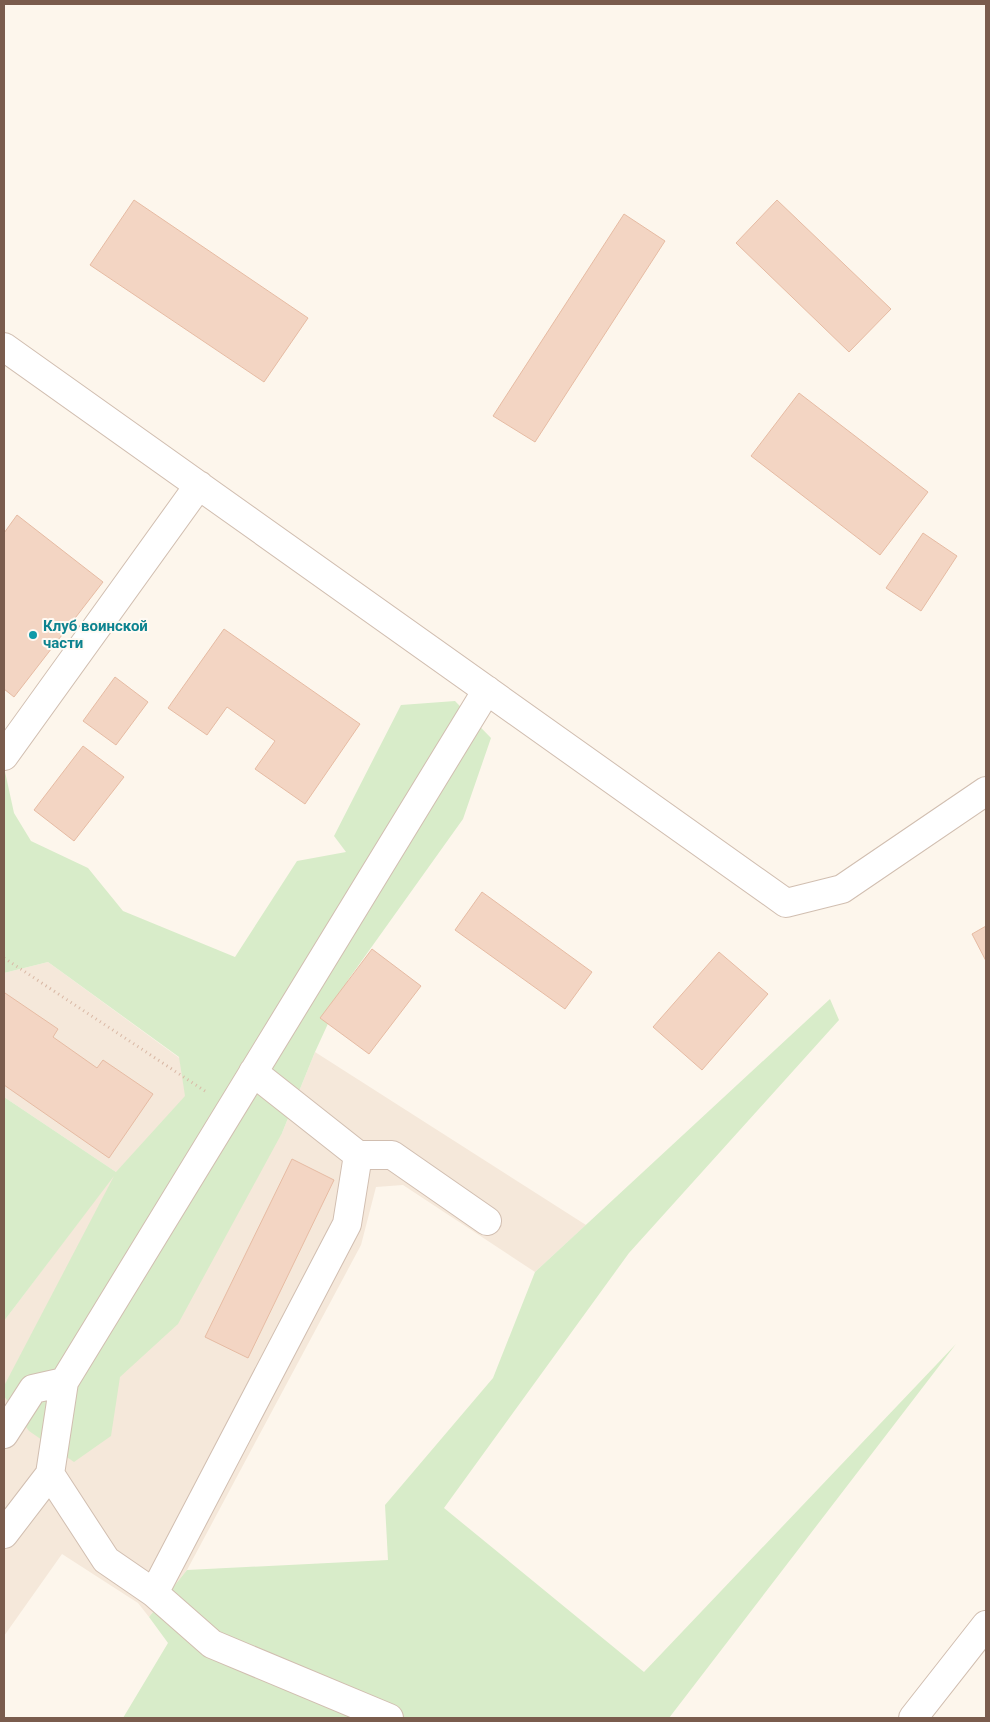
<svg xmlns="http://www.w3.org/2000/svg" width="990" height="1722" font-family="Roboto,sans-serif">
<rect width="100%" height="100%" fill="#fdf6ec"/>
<path fill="#f5e8da" d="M48,962L282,1133L315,1052L586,1225L535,1272L403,1185L376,1187L361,1245L187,1570L149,1617L138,1603L62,1554L4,1636V1321L116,1172L4,1097V973Z"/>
<path fill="#d8ecc9" d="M455,701L491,738L463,819L348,980L315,1052L282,1133L178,1324L120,1377L111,1436L74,1462L29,1431L4,1396V1386L114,1176L4,1321V1097L116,1172L185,1096L179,1057L48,962L4,973V767L14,813L31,841L88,868L123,911L235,957L297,861L346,852L334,836L401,705Z
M830,999L839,1020L629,1253L444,1508L644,1672L956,1344L669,1718H123L168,1643L149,1617L187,1570L388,1560L385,1505L493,1378L535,1272Z"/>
<path fill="#f3d5c3" stroke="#e6bba3" d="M134,200L308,318L264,382L90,265Z
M777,200L891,309L849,352L736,243Z
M624,214L665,241L535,442L493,416Z
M799,393L928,492L880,555L751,456Z
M17,515L103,582L14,697L4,689V533Z
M923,533L957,556L921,611L886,588Z
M224,629L360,724L305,804L255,769L275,741L227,707L207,735L168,708Z
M115,677L148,702L116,745L83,721Z
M83,746L124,777L74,841L34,810Z
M482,892L592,972L565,1009L455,930Z
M986,926V961L972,934Z
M372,949L421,986L369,1054L320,1018Z
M719,952L768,994L702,1070L653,1027Z
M5,993L58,1029L53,1037L97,1068L103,1060L153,1094L109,1158L4,1085V995Z
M292,1159L334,1180L248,1358L205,1337Z"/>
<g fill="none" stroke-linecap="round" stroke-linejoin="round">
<defs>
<path id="minor" d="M4,347L786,903L842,889L986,791
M4,756L199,485
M358,1155H392L487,1221
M4,1434L33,1389L64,1382
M50,1474L106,1560L154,1593L347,1224L358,1155L253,1072
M4,1534L50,1474L64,1382L487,690
M154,1593L212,1644L389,1718
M913,1718L986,1625"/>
</defs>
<use href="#minor" stroke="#d1beb0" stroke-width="30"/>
<path stroke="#d9b8a5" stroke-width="3" stroke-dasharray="1 4" stroke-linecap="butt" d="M4,958L208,1093"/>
<use href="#minor" stroke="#fff" stroke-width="28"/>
</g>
<circle fill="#0f9aa8" stroke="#fffaf3" stroke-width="2" cx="33" cy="635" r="5"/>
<g text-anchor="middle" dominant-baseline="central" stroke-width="4" stroke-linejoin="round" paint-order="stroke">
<g font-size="15" font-weight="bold" fill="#0d838f" stroke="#fffaf3" text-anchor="start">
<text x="43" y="626">Клуб воинской<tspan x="43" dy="17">части</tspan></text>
</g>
</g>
<rect width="990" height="1722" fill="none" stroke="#7a5c4d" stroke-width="10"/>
</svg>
